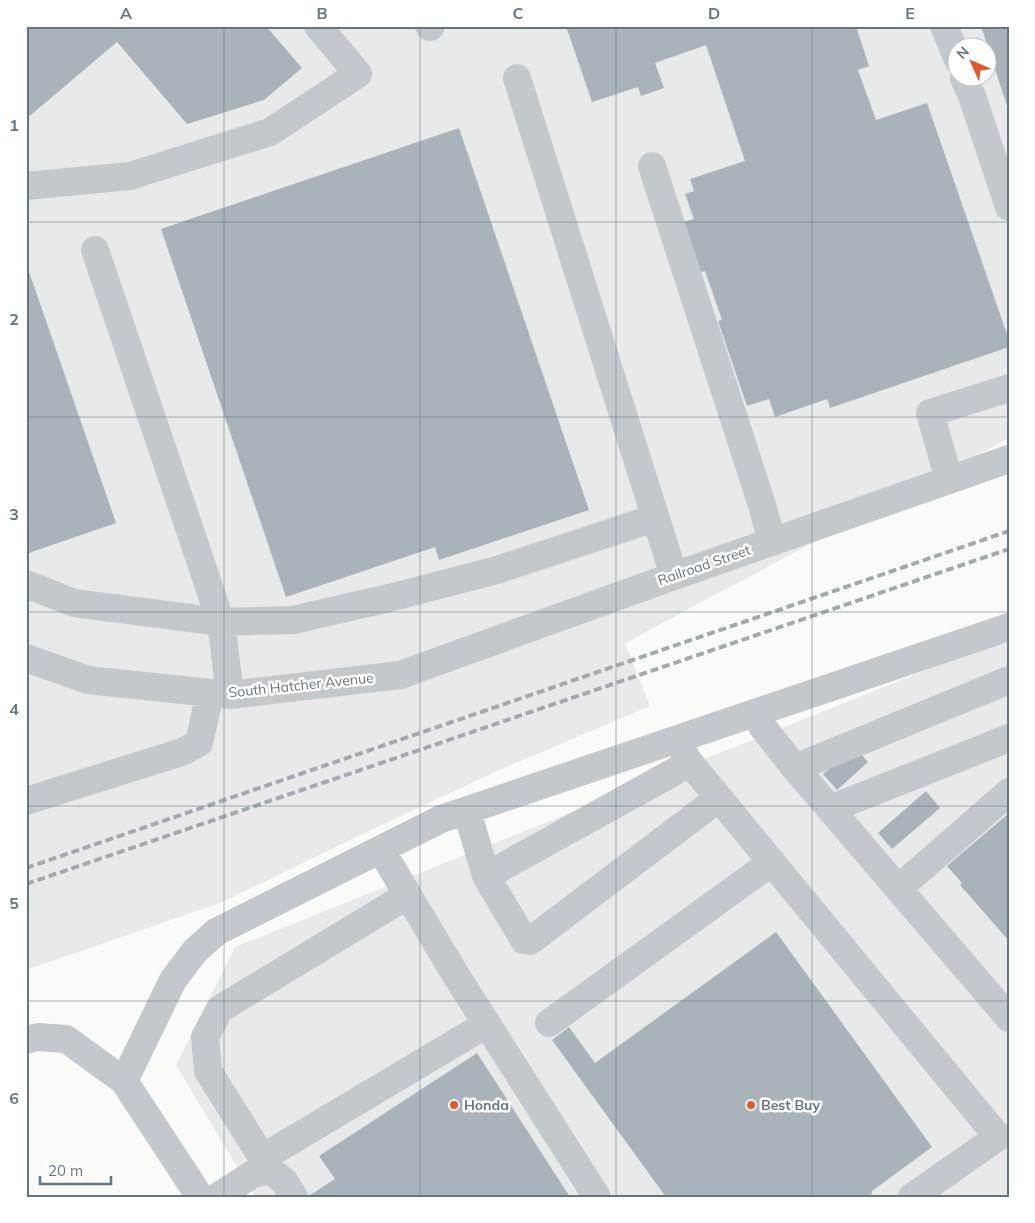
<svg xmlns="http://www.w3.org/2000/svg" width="1035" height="1223" font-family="Mulish,sans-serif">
<rect width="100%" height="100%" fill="#fafaf8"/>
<path fill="#e8e9e9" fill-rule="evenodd" d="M26,26H1009V438L625,643L650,706L497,771L356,837L223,902L26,970ZM958,48H988V78H958Z
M1009,637V1197H255L176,1065L235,947Z"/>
<path fill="#aab3b9" d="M26,26H266L302,68L264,100L187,124L117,42L26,119Z
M566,26H856L869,66L858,70L876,120L927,103L1009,340V347L830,408L827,399L775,417L769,399L747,406L718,321L722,320L705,271L701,272L684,222L694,219L685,194L694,191L690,179L745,161L706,45L655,63L664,88L641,96L638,87L592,102Z
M981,26H1009V108L1008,109Z
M459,128L589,510L439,560L435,547L286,597L161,229Z
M26,263L116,523L26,554Z
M854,747L868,762L837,790L823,774Z
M926,791L940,808L892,849L878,833Z
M1009,813V941L960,885L962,883L947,866Z
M776,932L932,1147L872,1191L871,1197H666L552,1040L569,1027L595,1063Z
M477,1053L570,1197H360L359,1195L357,1197H307L335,1179L319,1156Z"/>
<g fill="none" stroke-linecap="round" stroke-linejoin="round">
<path stroke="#c3c8cc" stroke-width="28" d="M429,26L430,27L431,26
M944,26L958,60
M517,78L674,576
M964,78L972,96L1009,207
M652,166L762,505L772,542
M26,186L130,176L270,132L358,74L318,26
M95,250L221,622L230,695
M949,480L930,413L1009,388
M26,584L74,603L221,622L293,620L389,598L497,570L655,518
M26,658L88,680L230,695L400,675L674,576L1009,459
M758,712L762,726L795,768L1009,1018
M679,739L686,758L690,763L998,1137L912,1197
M795,768L1009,680
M26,801L182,752L199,743L210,693
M830,809L1009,738
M467,811L486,876L690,763
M381,850L457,977L597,1197
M486,876L524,940L530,941L719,798
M899,888L1009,792
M549,1023L772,862
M26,1040L38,1037L66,1039L124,1081L200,1197
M124,1081L173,980L195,951L216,932L441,819L1009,627
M262,1158L487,1024
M270,1170L208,1071L205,1037L220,1009L408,895
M217,1197L253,1174L270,1170L284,1181L294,1197"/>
<path stroke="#a2aab0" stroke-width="4" stroke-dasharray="8 4" stroke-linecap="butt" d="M26,868L1009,531
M26,884L1009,549"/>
</g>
<path fill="none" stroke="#657683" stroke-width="1" stroke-opacity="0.55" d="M224,26V1197M420,26V1197M616,26V1197M812,26V1197M26,222H1009M26,417H1009M26,612H1009M26,806H1009M26,1001H1009"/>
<g fill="#e4572e" stroke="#fff" stroke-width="2">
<circle cx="454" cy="1105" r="5"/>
<circle cx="751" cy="1105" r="5"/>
</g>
<g text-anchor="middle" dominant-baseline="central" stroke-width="5" stroke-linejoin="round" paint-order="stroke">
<g font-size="14" fill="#657683" stroke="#fff">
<text transform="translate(704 565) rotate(-19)">Railroad Street</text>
<text transform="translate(301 685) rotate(-6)">South Hatcher Avenue</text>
</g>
<g font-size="14" font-weight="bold" fill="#657683" stroke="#fff" text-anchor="start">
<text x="464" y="1105">Honda</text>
<text x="761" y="1105">Best Buy</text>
</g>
</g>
<rect width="1035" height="1223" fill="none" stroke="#ffffff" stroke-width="55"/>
<g transform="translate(972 62) rotate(315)"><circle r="24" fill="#ffffff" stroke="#c1c8cd"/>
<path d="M0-4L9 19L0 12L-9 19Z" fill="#e4572e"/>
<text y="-8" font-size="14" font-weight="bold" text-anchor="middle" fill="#657683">N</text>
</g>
<path d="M40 1176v8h71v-8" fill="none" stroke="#657683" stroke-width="2.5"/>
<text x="48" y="1176" font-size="15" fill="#657683" stroke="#ffffff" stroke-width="4" paint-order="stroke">20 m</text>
<rect x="28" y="28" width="980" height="1168" fill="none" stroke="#657683" stroke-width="2"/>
<g font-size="16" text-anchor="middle" font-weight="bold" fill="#657683">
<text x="126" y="19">A</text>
<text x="322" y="19">B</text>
<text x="518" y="19">C</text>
<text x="714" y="19">D</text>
<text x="910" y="19">E</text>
<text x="14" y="131">1</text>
<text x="14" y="325">2</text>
<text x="14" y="520">3</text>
<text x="14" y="715">4</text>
<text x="14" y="909">5</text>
<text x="14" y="1104">6</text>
</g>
</svg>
